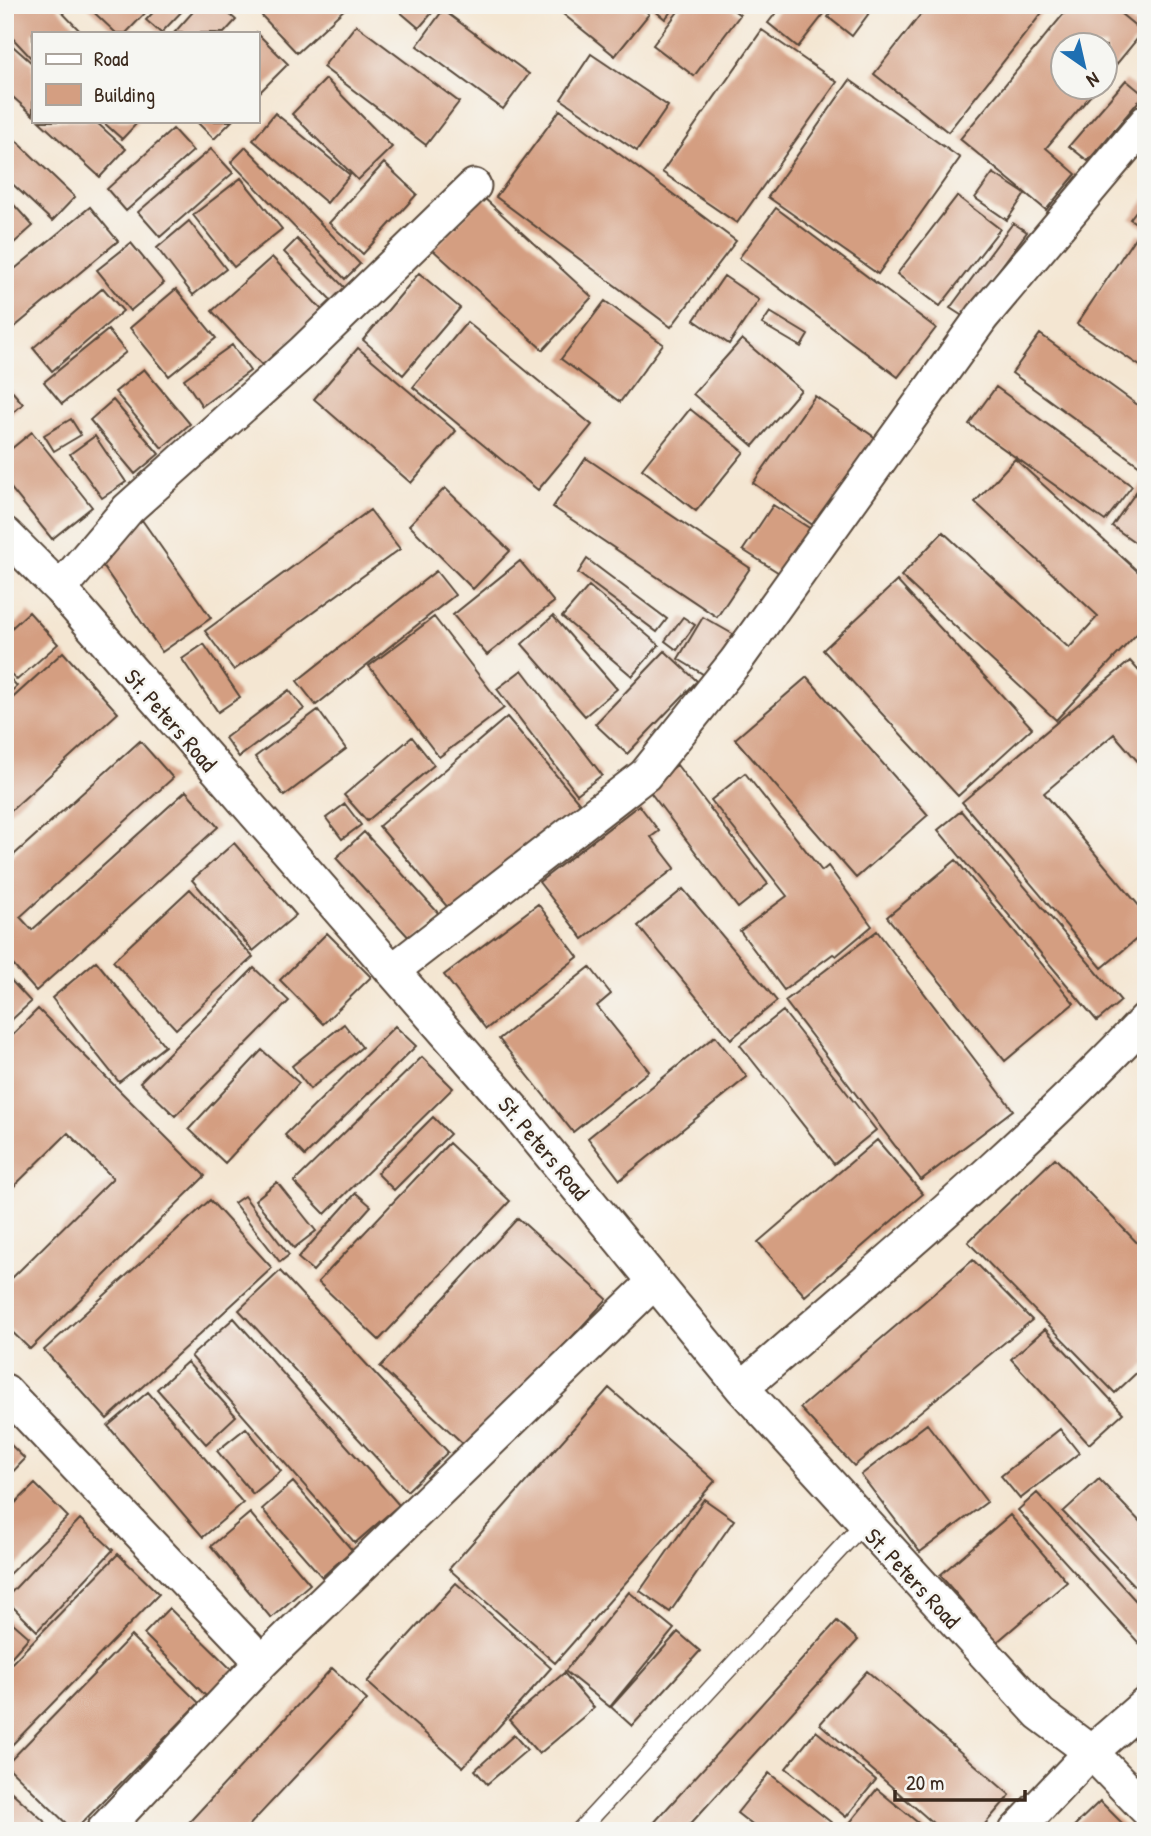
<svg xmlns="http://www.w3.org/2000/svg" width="1151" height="1836" font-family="'Patrick Hand',sans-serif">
<rect width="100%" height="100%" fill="#f6f6f2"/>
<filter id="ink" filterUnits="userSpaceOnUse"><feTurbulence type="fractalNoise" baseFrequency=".0143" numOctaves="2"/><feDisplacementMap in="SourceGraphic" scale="14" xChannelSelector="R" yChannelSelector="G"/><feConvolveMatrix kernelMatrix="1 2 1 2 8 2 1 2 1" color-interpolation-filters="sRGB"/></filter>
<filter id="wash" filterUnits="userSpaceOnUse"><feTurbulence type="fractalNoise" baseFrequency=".00686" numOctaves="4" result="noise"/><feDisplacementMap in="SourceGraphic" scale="28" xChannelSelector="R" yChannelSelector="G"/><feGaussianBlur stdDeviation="1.57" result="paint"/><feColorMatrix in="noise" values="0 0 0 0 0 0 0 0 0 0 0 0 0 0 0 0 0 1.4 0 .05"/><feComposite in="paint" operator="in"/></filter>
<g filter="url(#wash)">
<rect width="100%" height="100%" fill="#f4e6d2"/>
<g id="blocks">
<path fill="#d49e81" d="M5,5H55L82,33H33V60L5,30Z
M86,5H153L126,33H116Z
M160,5H188L161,33L146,20Z
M199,5H219L236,20L224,33H174Z
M273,5H349L297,53L262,16Z
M392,5H437L438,6L419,28Z
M552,5H638L649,14L615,56Z
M648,5H676L665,19Z
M683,5H727L740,15L694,76L653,45Z
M782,5H831L798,47L768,23Z
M837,5H875L852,36L828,17Z
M928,5H1048L948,132L874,74Z
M1071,5H1110L1143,32L1106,77V46H1064V88H1097L1046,148L1076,174L1046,210L960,139Z
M443,10L529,74L503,109L417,46Z
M356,25L459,102L426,145L323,67Z
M762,30L837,82L737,223L662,172Z
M257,33L288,64L257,95Z
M5,39L33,64V115L5,90Z
M591,54L668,106L637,151L561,99Z
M326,79L392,147L358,180L292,114Z
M850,80L960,158L878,274L768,197Z
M1126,80L1144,95L1088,161L1069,146Z
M560,110L736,241L671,327L496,197Z
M275,113L350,175L327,203L253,140Z
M39,121H95L126,149L100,177Z
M102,121H139L122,139Z
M196,121H232L214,139Z
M173,129L193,151L126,211L107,189Z
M5,130L75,197L52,221L5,177Z
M246,147L360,264L345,279L231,162Z
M211,149L233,173L160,237L138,212Z
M384,163L417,194L363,254L329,223Z
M993,173L1025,194L1007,220L975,198Z
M241,178L282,229L234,267L193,215Z
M5,195L33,226L5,251Z
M957,196L1000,229L940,306L897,274Z
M483,197L592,297L543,350L433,250Z
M1146,198V230L1130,219Z
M90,207L118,241L5,335V277Z
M776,208L936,328L898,377L739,258Z
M189,221L226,269L193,295L157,248Z
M1013,223L1027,232L964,317L950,308Z
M1138,233L1146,238V370L1077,324Z
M297,239L346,289L333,302L284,252Z
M131,243L164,283L130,311L97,270Z
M272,257L323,311L263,366L212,311Z
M419,273L460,308L403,375L363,340Z
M724,276L759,300L729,344L694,320Z
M103,288L123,311L52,371L33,348Z
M176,289L216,338L169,376L130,328Z
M605,301L663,344L620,402L561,359Z
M770,312L808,335L801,347L762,324Z
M467,322L592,425L538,490L413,387Z
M108,330L126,352L62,404L44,382Z
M1040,334L1146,411V457L1140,466L1012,373Z
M742,339L801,390L753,446L693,394Z
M232,345L250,371L202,406L184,379Z
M358,348L456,431L411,483L314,399Z
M144,369L190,424L162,448L115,392Z
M5,383L23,404L5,419Z
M996,387L1132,486L1105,521L969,424Z
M815,396L880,441L817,528L753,483Z
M113,400L159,454L135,474L90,420Z
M690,409L744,452L696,511L642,469Z
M71,419L81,435L54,451L44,435Z
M32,432L92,507L52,539L5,481V454Z
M95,436L126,482L102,498L70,454Z
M586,458L750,568L717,617L553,507Z
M1015,459L1146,579V624L1056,720L901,576L943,532L1069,648L1098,616L975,502Z
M1146,478V550L1112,526Z
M445,488L510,551L473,589L409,525Z
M773,505L814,531L784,576L743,550Z
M370,510L400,549L234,670L205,631Z
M142,520L211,618L162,652L94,553Z
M587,559L667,619L657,632L578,573Z
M520,561L554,602L487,655L453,615Z
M436,571L455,595L316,705L297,681Z
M897,581L1032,728L958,796L823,650Z
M589,586L659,645L632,676L562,617Z
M29,612L58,644L17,680L5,668V634Z
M553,616L617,689L585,716L522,644Z
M434,617L504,708L439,757L369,666Z
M683,617L695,625L677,650L665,641Z
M703,617L738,637L713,680L678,659Z
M204,644L240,697L218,712L182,659Z
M665,651L697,681L627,754L595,724Z
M63,652L118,713L5,816V705Z
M1130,661L1146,679V771L1114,734L1044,793L1146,914V931L1102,968L962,802Z
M522,670L602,775L577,794L497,689Z
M5,673L17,686L5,697Z
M807,677L928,815L856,878L735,739Z
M289,690L304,709L239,757L225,738Z
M318,710L346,749L284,796L255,757Z
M507,717L583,807L455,916L379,826Z
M412,737L434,765L367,821L344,795Z
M140,741L173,778L20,917L32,930L186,791L218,827L36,991L5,956V863Z
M677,765L768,884L738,908L647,788Z
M745,773L822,871L828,866L872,926L836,956L833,954L784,990L740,931L787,896L711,800Z
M345,804L361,825L342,839L326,818Z
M639,805L659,831L651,837L675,868L583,939L539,882Z
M961,811L1121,1001L1097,1021L938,830Z
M364,832L441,916L413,942L336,858Z
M234,843L296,915L253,951L192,880Z
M956,860L1074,1003L1005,1061L887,917Z
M190,889L253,957L176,1029L113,961Z
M683,889L777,1001L731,1039L638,926Z
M538,904L578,957L486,1029L444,975Z
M877,931L1013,1110L921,1180L785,1001Z
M327,933L371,977L323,1024L280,980Z
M96,961L165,1046L119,1082L52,998Z
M590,967L611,994L597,1006L649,1071L573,1132L499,1039Z
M254,968L289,1001L175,1116L140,1082Z
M5,974L31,1002L5,1026Z
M38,1009L205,1176L30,1349L5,1325V1285L113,1178L68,1133L5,1195V1042Z
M783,1011L876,1130L834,1164L740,1045Z
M344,1024L362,1047L310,1089L292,1066Z
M395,1026L416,1046L305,1156L285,1135Z
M715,1036L747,1077L620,1180L588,1138Z
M262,1050L299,1083L225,1163L189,1129Z
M422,1057L453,1088L325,1214L294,1182Z
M433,1117L450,1134L394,1190L377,1173Z
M877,1140L923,1194L805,1296L758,1242Z
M449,1143L510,1201L379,1340L318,1282Z
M1055,1158L1146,1252V1364L1115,1393L968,1242Z
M277,1182L316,1231L294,1248L255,1200Z
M356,1193L371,1206L313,1271L298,1258Z
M244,1196L289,1255L280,1262L234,1203Z
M210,1200L272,1268L107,1419L44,1350Z
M518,1218L607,1299L469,1449L380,1367Z
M973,1260L1032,1320L854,1466L800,1408Z
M280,1271L448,1452L407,1491L239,1310Z
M234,1318L399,1505L355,1543L191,1356Z
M1045,1329L1123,1413L1089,1444L1011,1359Z
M187,1362L236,1416L206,1444L157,1389Z
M609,1388L715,1481L555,1663L449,1569Z
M148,1392L243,1503L203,1537L108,1426Z
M927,1424L987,1502L920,1552L861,1475Z
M246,1428L281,1471L253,1494L217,1451Z
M1060,1429L1079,1453L1020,1499L1001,1476Z
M5,1439L25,1459L5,1480Z
M1099,1479L1146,1528V1598L1063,1512Z
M293,1482L352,1550L322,1577L262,1509Z
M35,1484L68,1517L5,1578V1513Z
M1037,1493L1146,1612V1651L1018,1510Z
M704,1499L734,1520L670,1612L640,1591Z
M250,1513L310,1584L271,1618L211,1546Z
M1010,1515L1067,1582L997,1642L940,1575Z
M80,1519L113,1550L37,1631L5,1599Z
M118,1554L159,1594L5,1752V1670Z
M456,1583L551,1668L463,1767L367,1682Z
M629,1592L674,1629L610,1707L565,1671Z
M169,1608L236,1674L210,1700L144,1634Z
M5,1616L29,1637L5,1664Z
M837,1621L858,1640L684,1831H659L652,1825Z
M678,1632L700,1651L632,1726L611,1707Z
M131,1636L199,1703L74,1831L6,1765Z
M332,1668L367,1700L244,1831H181Z
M867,1671L1010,1795L979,1831H942L820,1724Z
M564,1673L594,1708L539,1754L509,1720Z
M816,1731L876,1780L846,1817L786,1768Z
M514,1735L527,1750L487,1784L475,1770Z
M769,1773L842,1831H760L737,1813Z
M5,1786L55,1831H5Z
M877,1789L928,1831H855L848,1825Z
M1100,1801L1130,1831H1069Z"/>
</g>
</g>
<g filter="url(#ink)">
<use href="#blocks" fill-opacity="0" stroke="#574639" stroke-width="2"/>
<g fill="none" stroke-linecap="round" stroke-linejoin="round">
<defs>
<path id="service" d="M579,1831L863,1524"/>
<path id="minor" d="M5,534L60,589L518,1115L742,1388L1040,1714L1091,1752L1146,1809
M60,589L128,509L303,352L474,186
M392,971L645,775L736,661L982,317L1146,122
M742,1388C879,1268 1021,1152 1146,1019
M5,1391L262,1662
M103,1831L262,1662L654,1282
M1016,1831L1091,1752L1146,1704"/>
</defs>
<use href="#service" stroke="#574639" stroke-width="19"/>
<use href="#minor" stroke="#574639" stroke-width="37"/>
<use href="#service" stroke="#fff" stroke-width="16"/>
<use href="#minor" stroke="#fff" stroke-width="33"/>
</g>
</g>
<g text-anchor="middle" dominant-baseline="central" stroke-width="5" stroke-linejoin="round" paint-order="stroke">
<g font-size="23" fill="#3b2a1e" stroke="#f6f6f2">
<text transform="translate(171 720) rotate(49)">St. Peters Road</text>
<text transform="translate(544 1148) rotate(50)">St. Peters Road</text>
<text transform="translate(913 1578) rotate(47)">St. Peters Road</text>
</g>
</g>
<rect width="1151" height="1836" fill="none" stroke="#f6f6f2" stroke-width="28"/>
<rect x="32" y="32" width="228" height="91" fill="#f6f6f2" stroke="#aba49d" stroke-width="2"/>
<rect x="46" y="54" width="35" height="10" fill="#ffffff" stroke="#aba49d" stroke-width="2"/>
<text x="94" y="66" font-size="21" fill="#3b2a1e">Road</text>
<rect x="46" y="84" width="35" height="21" fill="#d49e81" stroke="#aba49d" stroke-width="2"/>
<text x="94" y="102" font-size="21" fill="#3b2a1e">Building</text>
<g transform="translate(1084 66) rotate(146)"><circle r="33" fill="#f6f6f2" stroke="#aba49d" stroke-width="2"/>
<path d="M0-5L12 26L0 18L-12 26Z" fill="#1f6fb2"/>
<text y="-10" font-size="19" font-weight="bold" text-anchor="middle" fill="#3b2a1e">N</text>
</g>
<path d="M895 1790v10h130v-10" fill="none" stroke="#3b2a1e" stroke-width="3.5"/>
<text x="906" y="1790" font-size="21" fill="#3b2a1e" stroke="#f6f6f2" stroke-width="5" paint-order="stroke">20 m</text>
</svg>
